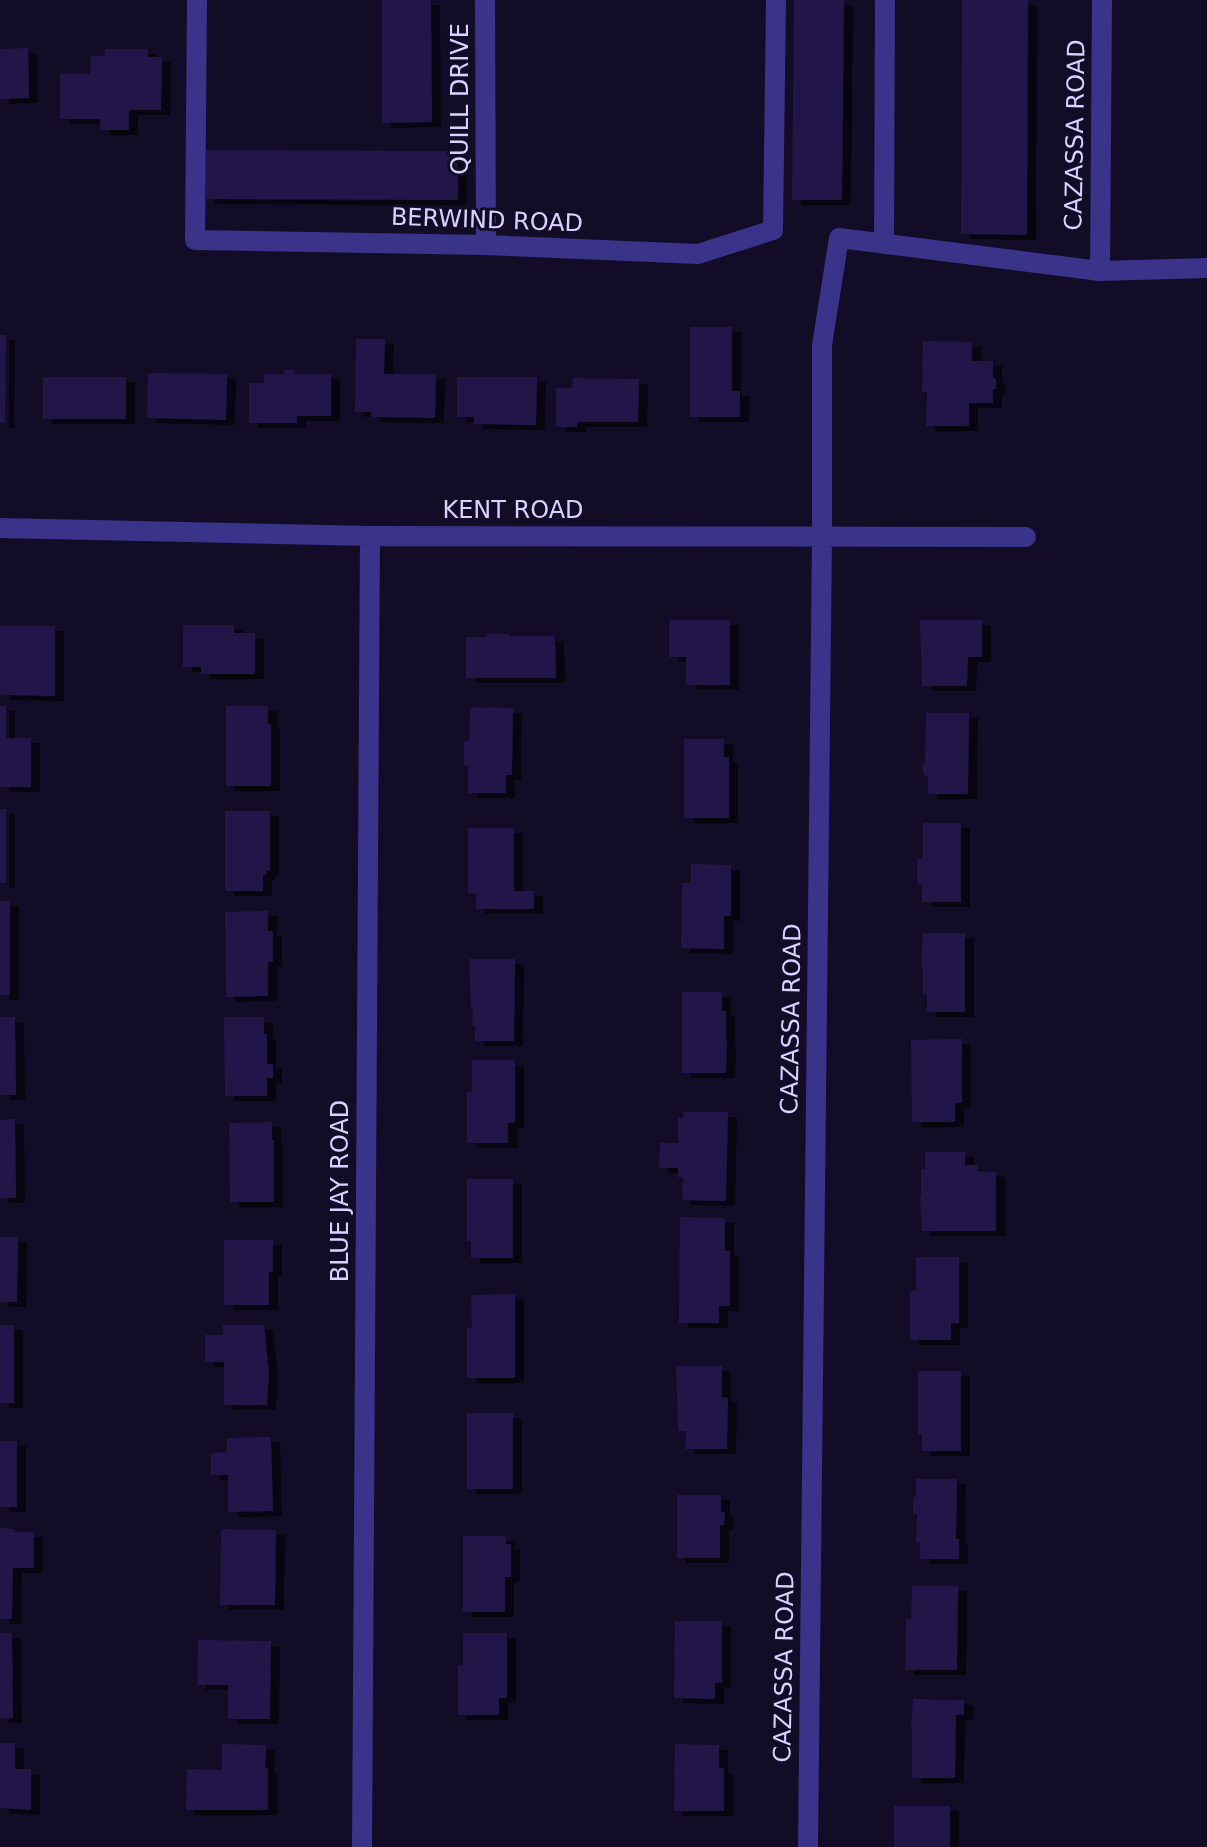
<svg xmlns="http://www.w3.org/2000/svg" width="1207" height="1847" font-family="'DejaVu Sans',sans-serif">
<defs>
<filter id="shadow"><feDropShadow dx="9" dy="5" stdDeviation="0" flood-color="#0009"/></filter>
</defs>
<rect width="100%" height="100%" fill="#120c26"/>
<path fill="#231649" filter="url(#shadow)" d="M382,0H431L432,122L382,123Z
M794,0H844L842,200H792Z
M962,0H1028L1027,235L961,234Z
M28,48L29,98L0,99V49Z
M105,49H148V57H162L161,110H129V130H100V119H60V74H90L91,56H105Z
M206,150L458,151V200L206,199Z
M690,327H732V391H740V417H690Z
M0,335H6L5,423H0Z
M356,339H385L384,374H436L435,418L371,417V412H355Z
M923,341L972,342V361H993V378H996V389H993V403H969V426H926L927,392H922Z
M284,370H295V374H331V416H297V423H249V383H264V374H284Z
M148,373L227,374L226,420L147,418Z
M43,377H126V419H43Z
M457,377H537L536,425L474,424V417H457Z
M573,378L639,379L638,422H577V427H556V388H572Z
M669,620H730V685H686V657H669Z
M920,620H982V657H968L967,686H922Z
M183,625H234V633H255V674H201V667H183Z
M0,626H55V696L0,695Z
M487,634H510V636H555L556,678H466V637H487Z
M0,706H6V738H31V787H0Z
M226,706H268V724H271V786H226Z
M470,707L513,708L512,775H506V793H468V765H464V741H469Z
M926,713H969L968,794H928V776H924V770H922L923,764H925Z
M684,739H724V757H729V818H684Z
M0,809H6V883H0Z
M225,811H270V871H266V875H263V891H225Z
M923,823H961V902H922V884H917V859H923Z
M468,828H514V891H534V909H476V893H468Z
M691,864L731,865V916H724V949L681,948L682,883H691Z
M0,901H10V995H0Z
M268,911V931H273V962H268V996L226,997L225,912Z
M923,933H965V1012H927V994H923V967H921Z
M469,959H515L514,1041H475V1026H472L473,1009H471Z
M682,992H722V1011H726V1039H727L726,1073H682Z
M0,1017H15L16,1095H0Z
M224,1017H264V1034H267V1064H273V1078H267V1096H225Z
M962,1039V1103H955V1122H912L911,1040Z
M472,1060H515V1123H508V1143H467V1092H472Z
M683,1112H728L726,1201L682,1200L683,1177H678V1168H659L660,1143H678V1118H683Z
M15,1119L16,1198H0V1120Z
M272,1122V1140H274V1202H230L229,1123Z
M925,1152H965V1165H978V1171L996,1172V1231H922L920,1198H921V1169H925Z
M467,1179H513V1258H471V1241H467Z
M680,1217L725,1218V1251H730V1306H719V1323H679Z
M0,1237H18L17,1302H0Z
M224,1240H273V1272H269V1305H224Z
M916,1257H959V1323H951V1340H910V1291H916Z
M515,1294V1378H467V1328H472L471,1295Z
M0,1325H14V1403H0Z
M223,1325H264L269,1373L267,1405H224V1362H205V1335H223Z
M676,1366H722V1397L728,1398L727,1449H685L686,1431H678Z
M918,1371H961V1451H922V1434H918Z
M467,1413H513V1489H467Z
M271,1437L273,1511L228,1512V1475H211V1453L227,1452V1438Z
M0,1441H17V1507H0Z
M916,1479H957L956,1539H959V1559H920V1542H916L917,1514H913V1497H916Z
M677,1495H721V1512H725L724,1525H720V1558H677Z
M0,1528L14,1529V1532H34V1568H13L12,1619H0Z
M221,1529L276,1530L275,1605H220Z
M463,1536H506V1544H511V1577H505V1612H463Z
M912,1586H958L957,1670H905L906,1619H911Z
M675,1621H722V1683H715V1699L674,1698Z
M0,1633H12L13,1718H0Z
M463,1633H507V1698H499V1715H458V1665H463Z
M198,1640L271,1641L270,1719H228V1685H197Z
M913,1699L964,1700V1715H956L955,1778H912V1729H911Z
M0,1743H15V1769H31V1810L0,1808Z
M222,1744L266,1745L265,1768H268V1810H186L187,1769L222,1770Z
M675,1744L719,1745V1768H724V1811H674Z
M894,1806H950V1847H894Z"/>
<g fill="none" stroke-linecap="round" stroke-linejoin="round">
<path stroke="#3b328a" stroke-width="20" d="M197,0L195,240L486,245L698,254L773,230L776,0
M485,0L486,245
M884,244L885,0
M1100,271L1102,0
M0,528L370,536L1026,537
M362,1847L370,536
M808,1847L822,536V345L839,238L1100,271L1207,268"/>
</g>
<g text-anchor="middle" dominant-baseline="central" stroke-width="6" stroke-linejoin="round" paint-order="stroke">
<g font-size="24" fill="#d9d1ff" stroke="#120c26">
<text transform="translate(460 99) rotate(-90)">QUILL DRIVE</text>
<text transform="translate(1075 135) rotate(-89)">CAZASSA ROAD</text>
<text transform="translate(487 220) rotate(2)">BERWIND ROAD</text>
<text x="513" y="510">KENT ROAD</text>
<text transform="translate(791 1019) rotate(-89)">CAZASSA ROAD</text>
<text transform="translate(340 1191) rotate(-90)">BLUE JAY ROAD</text>
<text transform="translate(784 1667) rotate(-89)">CAZASSA ROAD</text>
</g>
</g>
</svg>
